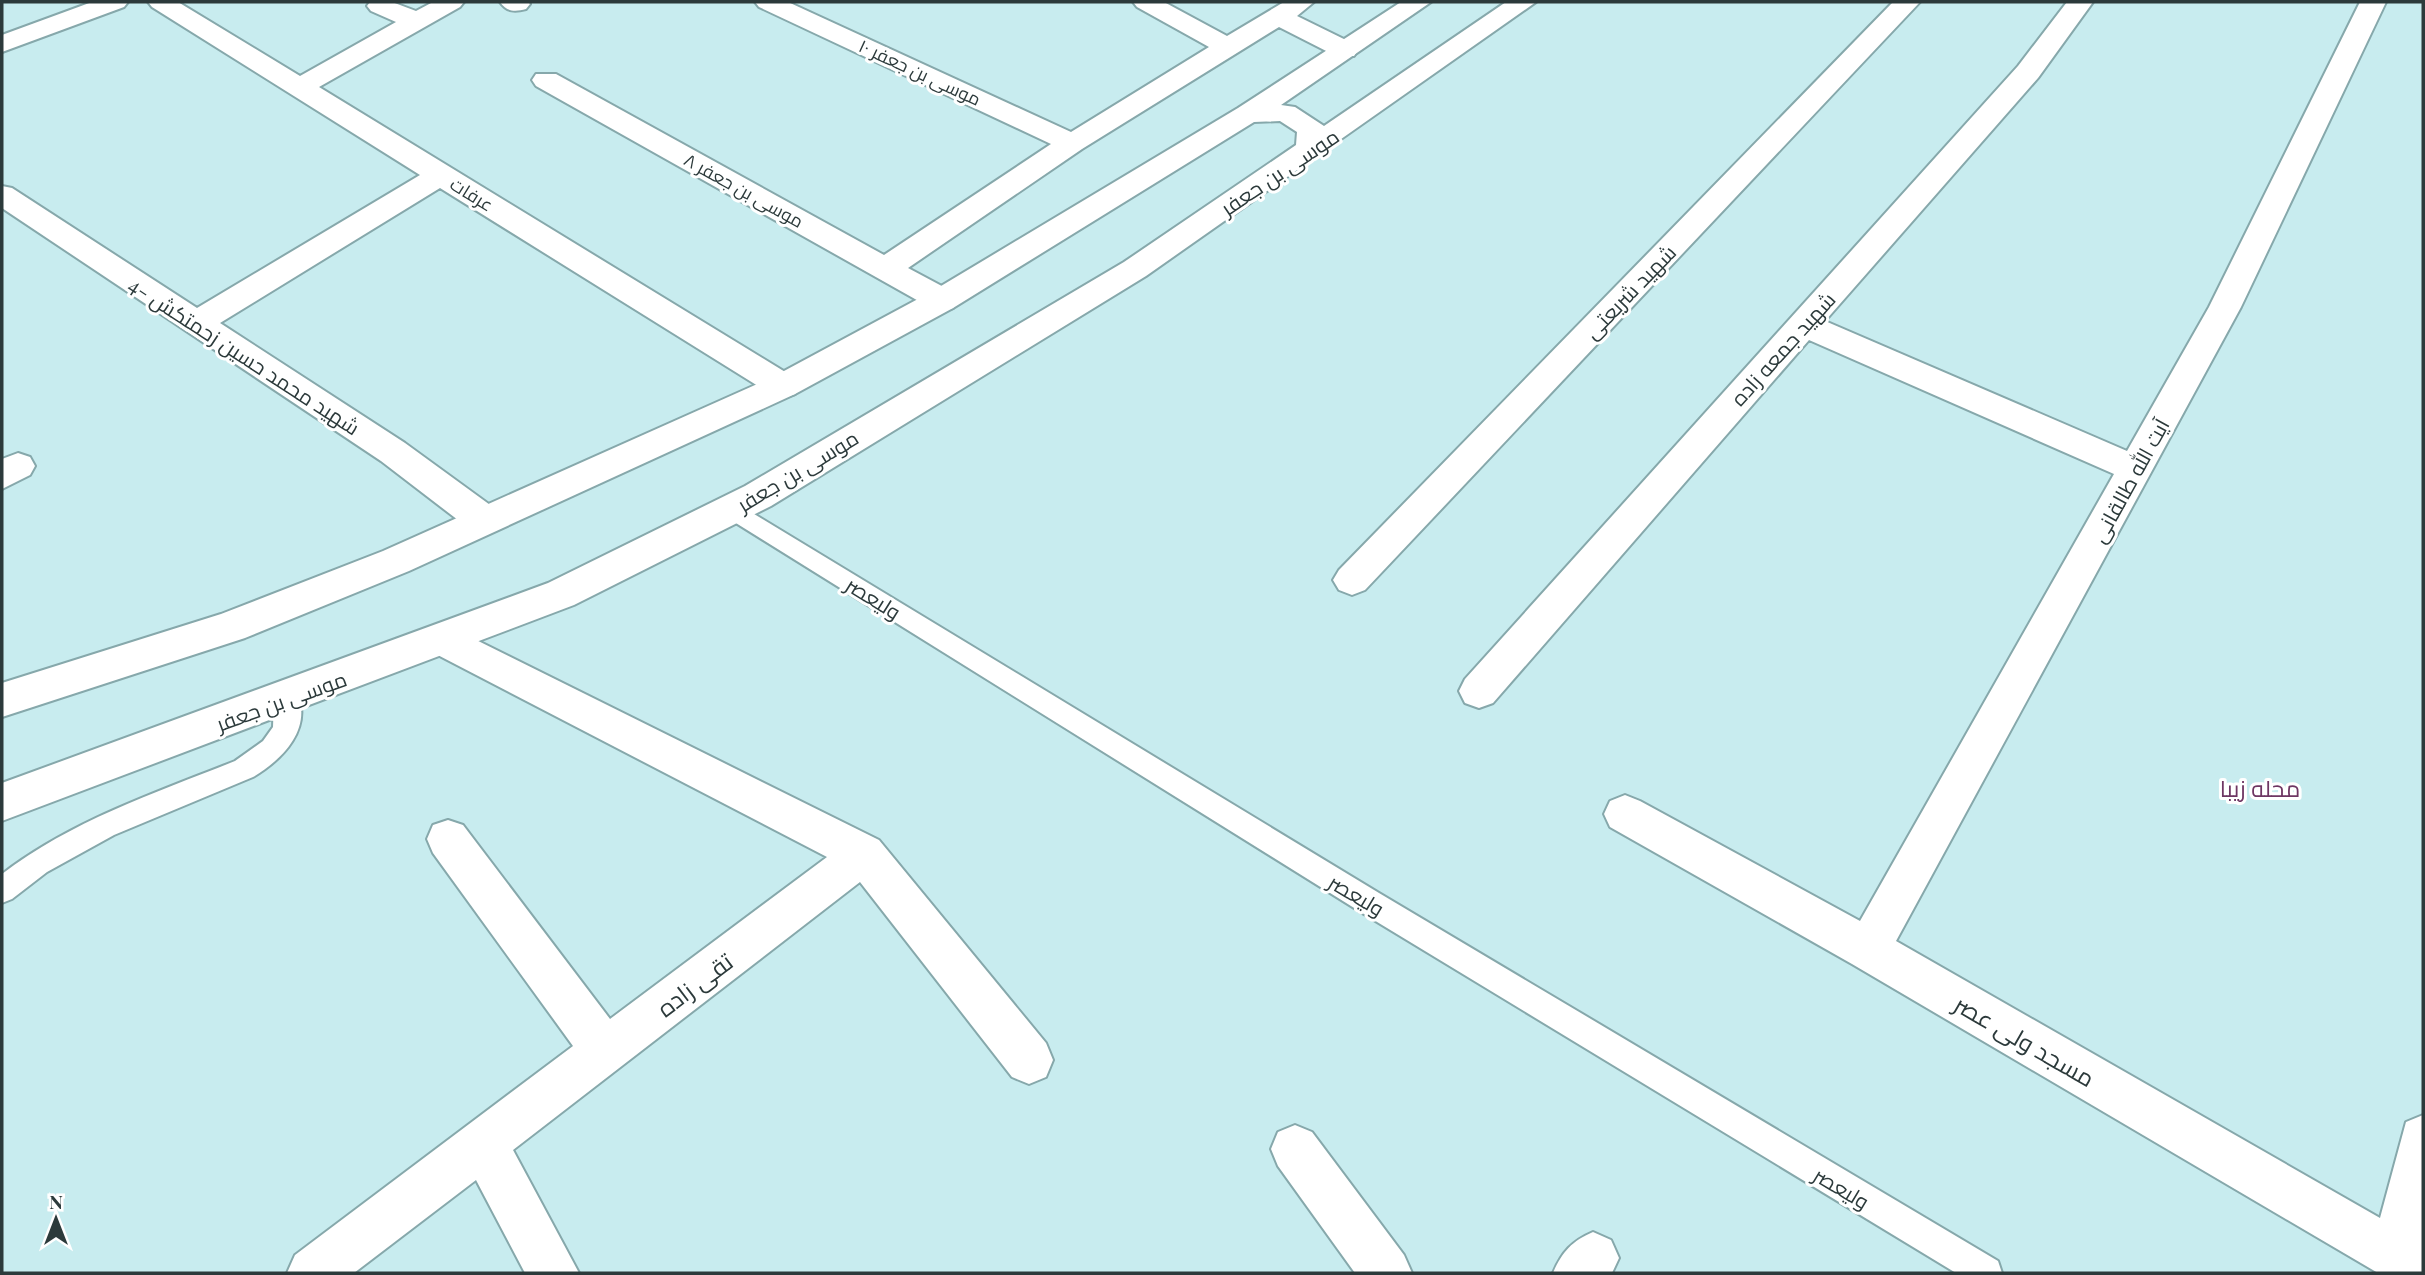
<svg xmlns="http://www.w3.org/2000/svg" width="2425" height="1275" font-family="'Playfair Display',Cairo,serif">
<rect width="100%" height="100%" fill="#c8ecef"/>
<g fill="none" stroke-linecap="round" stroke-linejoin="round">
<defs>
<path id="service" d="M731,500L1379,893L1998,1261L2002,1273H1956L1359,911L723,515L720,509L723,503Z
M287,687L296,690C314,728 283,759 253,777L114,835L47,872L12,899L2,903V874C71,821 155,793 235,761L263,741L273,727L274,698L278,690Z"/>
<path id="minor" d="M92,2H128L124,7L2,52V35Z
M148,2H178L300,76L396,22L371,11L367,6L370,2H392L416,11L433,2H464L460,7L319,87L795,378L800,386L795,394L783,398L771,394L440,188L220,323L405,443L497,510L502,520L497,530L484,534L471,530L381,461L2,208V186L12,188L197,308L420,175L152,7Z
M500,2H528L530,4L526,9C515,12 507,12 500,2Z
M755,2H788L1071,132L1209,47L1137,7L1133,2H1164L1227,36L1284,2H1314L1297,16L1354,44L1358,50L1354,56H1336L1279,27L1082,149L908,268L953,292L958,300L953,308L942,311L931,308L536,86L532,80L536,74H556L884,255L1051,144L759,7Z
M1893,2H1920L1365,590L1352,595L1339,590L1333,580L1339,570Z
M2067,2H2093L2038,78L1825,321L2127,451L2209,307L2360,2H2386L2241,307L1896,941L2380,1218L2406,1122L2423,1115V1273H2378L1852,964L1610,827L1604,814L1610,801L1625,795L1640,801L1860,921L2114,474L1809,340L1493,703L1479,708L1465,703L1459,691L1465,679L2018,66Z
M18,453L30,457L35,466L30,475L2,489V459Z
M444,624L879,840L1046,1043L1053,1060L1046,1077L1029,1084L1012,1077L860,882L513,1150L579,1273H525L476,1180L354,1273H287L295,1255L573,1046L433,853L427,839L433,825L448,820L463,825L610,1019L827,857L430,651L425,640L430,629Z
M1295,1125L1312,1132L1404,1255L1412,1273H1355L1278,1166L1271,1149L1278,1132Z
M1593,1232L1611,1240L1619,1258L1612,1273H1553C1562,1252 1572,1241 1593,1232Z"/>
<path id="primary" d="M1401,2H1431L1281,105L1295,107L1324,126L1506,2H1536L1146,276L771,506L574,605L2,821V783L548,583L745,486L1124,262L1296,145L1297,132L1280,121L1254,122L953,308L795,394L409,571L245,638L2,717V683L221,614L383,551L771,378L931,292L1238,108Z"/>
</defs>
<use href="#service" stroke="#86a8ab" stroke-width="4"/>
<use href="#minor" stroke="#86a8ab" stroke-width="4"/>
<use href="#primary" stroke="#86a8ab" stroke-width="4"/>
<use href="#service" fill="#fff" fill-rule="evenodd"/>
<use href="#minor" fill="#fff" fill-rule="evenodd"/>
<use href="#primary" fill="#fff" fill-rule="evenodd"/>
</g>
<g text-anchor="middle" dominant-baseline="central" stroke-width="6" stroke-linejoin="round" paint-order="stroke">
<g font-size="18" fill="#2c3a3b" stroke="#fff">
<text transform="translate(920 72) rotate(25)">موسی بن جعفر ۱۰</text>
<text transform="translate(744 190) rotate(29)">موسی بن جعفر ۸</text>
<text transform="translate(472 194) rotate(32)">عرفات</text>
</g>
<g font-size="21" fill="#2c3a3b" stroke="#fff">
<text transform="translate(1279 171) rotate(-34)">موسی بن جعفر</text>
<text transform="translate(1629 291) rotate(-46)">شهید شریعتی</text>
<text transform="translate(1782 348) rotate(-48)">شهید جمعه زاده</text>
<text transform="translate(245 355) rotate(33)">4- شهید محمد حسین زحمتکش</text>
<text transform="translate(797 470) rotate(-31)">موسی بن جعفر</text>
<text transform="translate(2129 480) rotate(-61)">آیت الله طالقانی</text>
<text transform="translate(874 597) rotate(32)">ولیعصر</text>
<text transform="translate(281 700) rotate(-20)">موسی بن جعفر</text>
<text transform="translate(1357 894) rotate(31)">ولیعصر</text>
<text transform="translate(1842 1187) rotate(31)">ولیعصر</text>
</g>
<g font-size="23" fill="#6e3663" stroke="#fff">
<text x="2260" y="787">محله زیبا</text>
</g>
<g font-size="24" fill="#2c3a3b" stroke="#fff">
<text transform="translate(694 984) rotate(-37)">تقی زاده</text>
<text transform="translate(2025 1040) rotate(30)">مسجد ولی عصر</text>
</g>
</g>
<rect width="2425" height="1275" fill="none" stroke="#2c3a3b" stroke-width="7"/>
<g transform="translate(56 1219)" stroke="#ffffff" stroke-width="5" paint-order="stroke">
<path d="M0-5L12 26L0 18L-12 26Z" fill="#2c3a3b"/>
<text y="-10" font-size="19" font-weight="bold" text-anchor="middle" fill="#2c3a3b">N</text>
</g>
</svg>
